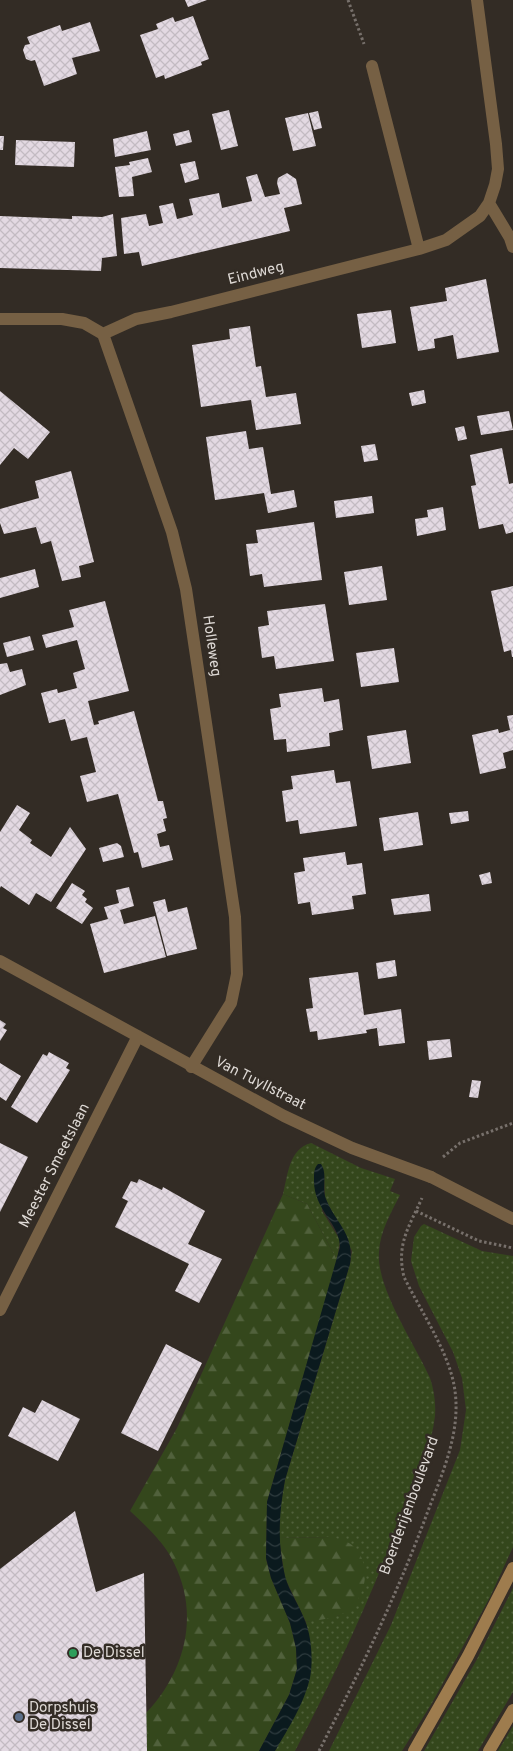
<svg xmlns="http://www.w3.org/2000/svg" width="513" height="1751" font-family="Overpass,sans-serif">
<defs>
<pattern id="grass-dots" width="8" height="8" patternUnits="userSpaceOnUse" patternTransform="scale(1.25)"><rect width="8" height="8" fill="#34471c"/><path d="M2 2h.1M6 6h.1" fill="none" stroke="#51613c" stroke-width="1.8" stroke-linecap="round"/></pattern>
<pattern id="forest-firs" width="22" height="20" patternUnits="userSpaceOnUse" patternTransform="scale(1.25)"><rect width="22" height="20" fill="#34471c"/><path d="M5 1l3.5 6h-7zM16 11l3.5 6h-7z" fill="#51613c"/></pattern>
<pattern id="water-waves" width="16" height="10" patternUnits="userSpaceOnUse" patternTransform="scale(1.25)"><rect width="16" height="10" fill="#0b1a1e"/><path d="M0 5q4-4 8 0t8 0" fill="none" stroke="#2e3b3e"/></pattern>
<pattern id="building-cross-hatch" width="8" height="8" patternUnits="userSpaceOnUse" patternTransform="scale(1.25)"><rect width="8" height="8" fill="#e3d9e2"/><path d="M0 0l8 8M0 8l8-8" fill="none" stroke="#c3bbc2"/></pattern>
</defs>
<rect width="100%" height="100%" fill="#332c25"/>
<path fill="url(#grass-dots)" d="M311,1143L361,1168L395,1179L390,1191L400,1195C391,1213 380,1231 379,1252C376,1288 415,1344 430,1378C434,1390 436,1403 435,1416C432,1445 418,1474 407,1502C375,1588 338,1670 295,1751H275C299,1705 318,1675 306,1622L340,1615L332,1537L279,1538L280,1509L285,1480L350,1264L352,1251L325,1198L324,1168L322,1211L340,1240L337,1260L307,1204L283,1194C288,1174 289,1149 311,1143Z
M424,1224L482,1251L513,1256V1547L490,1597L432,1703L402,1751H329L391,1625L460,1450L466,1410L462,1378L453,1352L419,1286L411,1261L414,1237L421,1226Z
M513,1588V1692L478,1751H424L476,1661Z
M513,1726V1751H498Z"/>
<path fill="url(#forest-firs)" d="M283,1194L307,1204L337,1260L267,1502L266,1559L271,1578L290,1623L296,1648L297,1669L289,1695L259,1751H147L146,1713C185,1672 200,1615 174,1563C165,1543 146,1526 130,1511L177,1428Z
M332,1537C338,1539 348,1541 353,1546C374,1565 366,1604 340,1615C330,1619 317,1620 306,1622L285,1578L279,1538Z"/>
<path fill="url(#water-waves)" d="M318,1164H321C328,1174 321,1188 326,1199C336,1224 355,1234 350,1264L285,1480C279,1513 277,1543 285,1576C289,1592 300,1606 305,1621C312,1637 313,1662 310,1678C304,1704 288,1729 275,1751H259L289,1695L297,1669L296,1648L290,1623L271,1578L266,1558L267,1502L340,1247C340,1223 313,1210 314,1179C314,1173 314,1168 318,1164Z"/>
<path fill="url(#building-cross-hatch)" d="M185,0H207L188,7Z
M193,16L209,59L201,62L202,65L165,79L164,75L156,78L140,35L158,29L156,24L173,17L175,22Z
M90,22L100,51L72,58L77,74L44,86L35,60L31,61L26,59L23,50L25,45L30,44L27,37L60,25L62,31Z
M229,110L238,146L221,150L212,114Z
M318,111L322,128L314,130L309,113Z
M308,113L316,146L293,151L285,118Z
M189,130L192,142L176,146L173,134Z
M147,131L151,150L115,157L113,139Z
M0,136H4L3,150H0Z
M16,140L75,142L74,167L15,165Z
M148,158L152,172L132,177L134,196L119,197L115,167L130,165L129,162Z
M195,161L199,179L185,183L180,164Z
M287,173L296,179L302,204L284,208L290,231L142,266L139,252L124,254L121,218L146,214L149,226L163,223L159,206L173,203L177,219L193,215L189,199L219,193L222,208L252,201L246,177L257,174L265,197L280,194L277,183L278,178Z
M113,214L117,256L102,258L101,271L0,268V216L72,219V216L102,217Z
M486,279L499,352L457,359L453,335L434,339L435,348L418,351L410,307L447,301L445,288Z
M391,310L396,343L362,348L357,314Z
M250,326L256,367L261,366L266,397L296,393L301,424L256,430L251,400L201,407L192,345L230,339L229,329Z
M424,390L426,403L412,406L409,393Z
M0,391L50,432L28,459L14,448L0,465Z
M509,411L513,430L481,435L477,416Z
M464,426L467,439L458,441L455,428Z
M246,431L249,449L263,447L271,494L294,490L297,507L268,513L264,493L215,500L206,437Z
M375,444L378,460L364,462L361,446Z
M502,448L509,484L513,483V532L506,534L503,524L479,529L471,486L476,485L470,455Z
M71,471L94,562L79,566L81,577L62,581L51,541L41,544L36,527L4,534L0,523V509L39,498L35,481Z
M372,496L374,513L336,518L334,501Z
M443,507L446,530L417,536L415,519L428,517L427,510Z
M314,522L322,580L264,587L262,574L250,576L246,544L258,543L256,530Z
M382,566L387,600L349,605L344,572Z
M35,569L39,587L0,598V578Z
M513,586V657H512L511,650L504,652L491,591Z
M105,601L129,691L88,701L94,725L99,724L98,721L134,711L158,801H163L167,818L163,819L166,831L157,834L160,847L169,845L173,860L142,868L138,852L134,853L118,794L87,802L80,776L96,772L87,737L71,741L65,719L49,723L41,693L57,689L58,693L77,688L73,673L85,669L77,640L46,648L42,635L74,627L69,610Z
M325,604L334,661L276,669L274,656L262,658L258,627L269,625L267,611Z
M30,636L34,650L7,657L3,643Z
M394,648L399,682L361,687L356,653Z
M7,663L10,672L22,669L26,685L0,695V664Z
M322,688L324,702L339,699L343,730L329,733L330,746L287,752L286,739L274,740L270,709L281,707L279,694Z
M513,715V750L503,753L506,768L480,774L472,735L498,729L499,733L510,730L507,716Z
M406,730L411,763L372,769L367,736Z
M334,770L336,783L350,781L357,826L300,834L298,820L286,822L282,791L293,789L291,776Z
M17,805L30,813L19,830L32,840L30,843L51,857L70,827L86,849L51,902L36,893L29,905L1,886L0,888V832Z
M468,811L469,821L451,824L449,813Z
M418,812L423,845L384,851L379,818Z
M117,843L121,846L124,857L103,862L99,848Z
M345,852L347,865L362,863L366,894L352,896L354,909L312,915L310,902L298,904L294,873L305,871L303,858Z
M490,872L492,883L482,885L479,875Z
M72,883L85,891L82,895L87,899L85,902L93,908L82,924L56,908Z
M129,887L134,906L120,910L124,924L155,916L166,957L104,973L90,924L108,919L104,907L119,903L116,890Z
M429,894L431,911L394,915L391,899Z
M165,899L168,912L187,907L197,949L167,956L153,902Z
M395,960L397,976L378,979L376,963Z
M358,972L364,1015L401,1009L405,1043L379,1046L377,1028L366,1030L367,1033L318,1040L317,1031L310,1032L306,1009L313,1008L309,978Z
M0,1020L6,1024L3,1028L7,1030L0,1041Z
M450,1039L452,1057L429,1060L427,1041Z
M49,1052L69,1063L66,1068L70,1070L37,1123L11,1107L43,1054L47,1056Z
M0,1063L21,1076L6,1101L0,1097Z
M472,1080L481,1081L478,1098L469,1097Z
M0,1143L28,1157L0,1212Z
M139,1179L162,1190L163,1187L205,1211L188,1244L222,1259L199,1303L175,1291L189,1264L115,1227L128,1201L122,1198L131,1181L137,1183Z
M166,1344L202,1363L158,1451L121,1433Z
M42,1400L80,1419L58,1461L8,1436L23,1407L35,1413Z
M75,1511L96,1592L144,1573L147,1751H0V1569Z"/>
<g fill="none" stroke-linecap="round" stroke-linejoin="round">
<path stroke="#77706b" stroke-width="3" stroke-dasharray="2.5 2.5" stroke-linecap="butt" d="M348,0L364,44
M443,1157L460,1143L513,1123
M416,1211L479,1241L513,1248
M319,1751C358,1675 395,1599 425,1519C440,1478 461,1436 455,1391C450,1353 421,1312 404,1277C396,1244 409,1227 422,1198"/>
<path stroke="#766044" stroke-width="12" d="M431,1177L513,1219"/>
<path stroke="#766044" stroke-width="12" d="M372,66L419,249
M489,203L510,238L513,247
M0,319H62L84,323L103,334L172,532L186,589L235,917L237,974L231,1003L191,1067
M103,334L136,319L171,312L419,249L446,240L480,216L489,203L495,185L498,169L496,144L477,0
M0,961L284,1116L352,1148L431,1177
M0,1310L138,1036"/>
<path stroke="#9e7c4e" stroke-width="12" d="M414,1751L468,1656L513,1568
M489,1751L513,1710"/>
</g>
<circle fill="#2e9e5b" stroke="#332c25" stroke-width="2" cx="73" cy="1653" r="5"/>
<circle fill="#5c6f8a" stroke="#332c25" stroke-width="2" cx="19" cy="1717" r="5"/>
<g text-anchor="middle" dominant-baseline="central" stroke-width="5" stroke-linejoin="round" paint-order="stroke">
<g font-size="15" fill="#ded9d5" stroke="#332c25">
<text transform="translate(256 274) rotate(-14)">Eindweg</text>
<text transform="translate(211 646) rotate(82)">Holleweg</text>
<text transform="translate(260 1084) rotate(27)">Van Tuyllstraat</text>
<text transform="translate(55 1166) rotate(-63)">Meester Smeetslaan</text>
<text transform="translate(410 1506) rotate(-70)">Boerderijenboulevard</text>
</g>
<g font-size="15" fill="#ded9d5" stroke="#332c25" text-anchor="start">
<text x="83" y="1653">De Dissel</text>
<text x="29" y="1708">Dorpshuis<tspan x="29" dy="17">De Dissel</tspan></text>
</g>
</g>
</svg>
